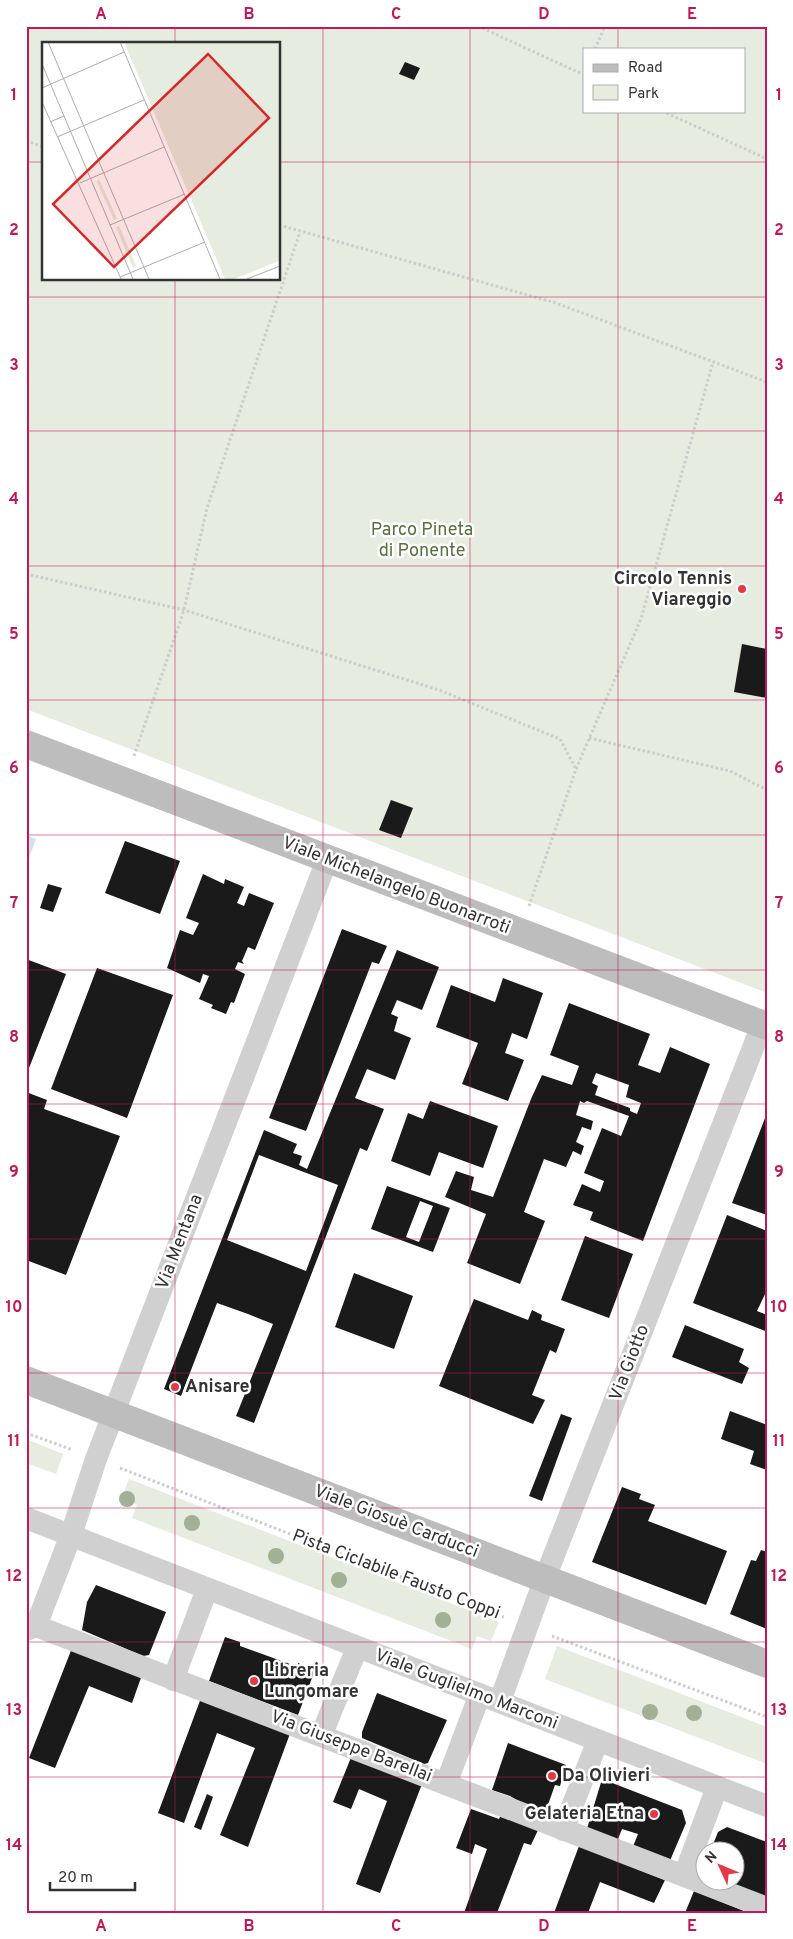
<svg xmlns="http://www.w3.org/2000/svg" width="793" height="1939" font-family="Overpass,sans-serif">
<rect width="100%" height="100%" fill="#fff"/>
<path fill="#e6ecdf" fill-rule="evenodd" d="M26,26H767V993L26,709ZM44,44H279V279H44ZM584,49H744V111H584Z
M26,1439L63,1454L56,1474L26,1463Z
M129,1479L499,1622L491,1641L477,1636L472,1649L132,1518L137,1505L121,1499Z
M557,1646L767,1727V1764L545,1679Z"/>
<path fill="#cfe2ee" d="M26,835L36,839L26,866Z"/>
<path fill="#1a1a1a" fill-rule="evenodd" d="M405,62L420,68L414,80L399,74Z
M742,644L767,649V698L734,692Z
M391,800L413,808L401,838L379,830Z
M125,841L180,861L160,914L105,893Z
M203,874L224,884L225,879L244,887L237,903L244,906L249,893L274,903L255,950L248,947L242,961L244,964L238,962L235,969L245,974L234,1003L231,1002L226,1014L211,1008L213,1005L199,999L209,976L203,974L200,983L167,968L180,930L193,935L199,923L186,918Z
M48,884L62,888L53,912L40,908Z
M342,929L387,946L379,964L372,962L306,1131L269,1118Z
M397,950L439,967L422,1010L397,1000L391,1014L398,1017L394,1031L411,1038L395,1080L367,1069L355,1098L384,1109L367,1151L360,1148L254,1423L236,1416L273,1324L248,1314L217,1303L181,1396L164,1389L264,1130L297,1144L293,1153L302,1156L299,1165L307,1169ZM259,1155L338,1185L306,1271L227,1240Z
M26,959L66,974L29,1068L26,1067Z
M97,968L173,995L127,1118L51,1089Z
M503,978L543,993L527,1039L512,1033L505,1053L524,1060L508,1101L462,1084L478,1043L436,1027L451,985L495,1002Z
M569,1003L650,1034L638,1065L660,1073L670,1047L710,1064L643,1241L590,1220L593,1212L573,1205L582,1184L600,1192L604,1181L584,1173L602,1128L621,1136L629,1116L587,1101L584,1103L580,1101L576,1115L593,1121L591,1130L582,1127L576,1142L584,1146L581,1155L573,1151L566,1167L544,1159L524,1212L545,1221L520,1284L467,1263L486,1214L445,1197L456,1171L474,1177L471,1190L493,1197L531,1099L542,1075L572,1085L579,1066L550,1055ZM596,1073L629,1085L626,1097L641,1103L637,1114L630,1111V1108L595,1095L598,1086L592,1083Z
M26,1092L47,1100L44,1109L120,1136L66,1275L26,1260V1195L28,1189L26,1188Z
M430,1101L498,1126L483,1168L439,1152L430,1176L391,1161L408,1113L423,1119Z
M767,1113V1215L732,1203Z
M387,1186L450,1208L433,1252L371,1229ZM420,1201L433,1206L419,1242L406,1237Z
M727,1215L767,1231V1290L757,1311L767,1315L765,1331L693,1303Z
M585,1236L633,1254L609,1318L561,1300Z
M354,1273L413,1296L394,1349L335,1327Z
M474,1299L528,1320L532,1310L542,1315L541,1320L565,1329L556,1353L550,1350L532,1395L545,1400L533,1424L439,1386Z
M685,1325L744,1349L739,1362L749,1368L742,1384L672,1357Z
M730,1411L767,1425V1470L750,1464L754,1451L721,1439Z
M561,1414L572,1418L542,1501L529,1496Z
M622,1487L641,1494L639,1499L655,1505L648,1521L727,1551L706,1605L592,1562Z
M761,1550L767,1552V1629L730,1614L751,1560L756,1561Z
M96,1585L166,1612L149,1655L143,1656L82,1630L87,1602Z
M225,1637L240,1642V1646L298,1667V1663L315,1670L298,1715L209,1681Z
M72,1648L142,1675L132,1703L89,1686L55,1768L29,1758Z
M377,1693L447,1720L428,1763L424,1764L362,1738V1732Z
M201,1698L291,1731L248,1847L220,1835L255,1748L217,1733L184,1823L158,1813Z
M508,1743L566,1765L560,1786L555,1785L544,1816L510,1796L492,1790Z
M352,1755L422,1784L380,1893L356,1884L387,1801L359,1789L351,1809L333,1802Z
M602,1779L682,1810L686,1823L669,1863L632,1849L638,1834L622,1829L616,1844L586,1832Z
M207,1794L213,1797L201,1830L194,1827Z
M471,1809L499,1819L502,1813L539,1828L531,1845L524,1843L497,1913H464L487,1849L475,1844L472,1854L456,1848Z
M727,1827L767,1842V1901L717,1882H736V1852H710L718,1832Z
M579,1846L665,1880L654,1903L600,1882L588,1913H554Z
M694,1891L749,1913H685Z"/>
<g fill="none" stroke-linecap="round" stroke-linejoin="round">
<path stroke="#cdcdcd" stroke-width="3" stroke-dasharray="2.5 2.5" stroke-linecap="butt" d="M478,26L584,75
M595,49L605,26
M662,111L767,159
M26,141L44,147
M279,225L556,303L767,382
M26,574L184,610L439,690L560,739L576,769
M589,738L730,771L767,790
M134,756L184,610L207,508L300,232
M529,906L576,769L641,619L713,362
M26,1433L73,1450
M120,1468L504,1617
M552,1636L767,1717"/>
<path stroke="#d0d0d0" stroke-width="22" d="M26,1518L767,1806
M36,1626L71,1535L96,1459L327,860
M26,1630L36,1626L767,1908
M173,1680L207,1589
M500,1701L545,1578L762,1025
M321,1736L357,1648
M446,1784L480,1694
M563,1830L598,1740
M684,1876L717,1787"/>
<path stroke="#bdbdbd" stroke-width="28" d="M26,744L767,1026
M26,1380L767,1664"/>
</g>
<g fill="#a2b095">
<circle cx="127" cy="1499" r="8"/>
<circle cx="192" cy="1523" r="8"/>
<circle cx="276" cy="1556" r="8"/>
<circle cx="339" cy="1580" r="8"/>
<circle cx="443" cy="1620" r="8"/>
<circle cx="650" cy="1712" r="8"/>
<circle cx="694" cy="1713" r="8"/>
</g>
<path fill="none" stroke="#c2185b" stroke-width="1" stroke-opacity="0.55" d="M175,26V44M323,26V1913M470,26V1913M618,26V49M618,111V1913M26,162H44M279,162H767M175,279V1913M26,297H767M26,431H767M26,566H767M26,700H767M26,835H767M26,970H767M26,1104H767M26,1239H767M26,1373H767M26,1508H767M26,1642H767M26,1777H767"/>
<g fill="#e63946" stroke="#fff" stroke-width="2">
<circle cx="742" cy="589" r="5"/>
<circle cx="175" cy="1387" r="5"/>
<circle cx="254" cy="1681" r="5"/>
<circle cx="552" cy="1776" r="5"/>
<circle cx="654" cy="1814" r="5"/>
</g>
<g text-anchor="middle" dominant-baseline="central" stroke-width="5" stroke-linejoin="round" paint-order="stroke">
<g font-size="18" fill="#56703f" stroke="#fff">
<text x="422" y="530">Parco Pineta<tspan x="422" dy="21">di Ponente</tspan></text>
</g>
<g font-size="18" font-weight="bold" fill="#333" stroke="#fff" text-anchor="start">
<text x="732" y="579" text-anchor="end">Circolo Tennis<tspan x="732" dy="21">Viareggio</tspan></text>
<text x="185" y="1387">Anisare</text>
<text x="264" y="1671">Libreria<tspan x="264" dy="21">Lungomare</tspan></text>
<text x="562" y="1776">Da Olivieri</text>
<text x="644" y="1814" text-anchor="end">Gelateria Etna</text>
</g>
<g font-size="18" fill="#333" stroke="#fff">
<text transform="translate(396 886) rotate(21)">Viale Michelangelo Buonarroti</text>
<text transform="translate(180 1242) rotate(-69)">Via Mentana</text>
<text transform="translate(630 1363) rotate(-69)">Via Giotto</text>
<text transform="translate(396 1522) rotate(21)">Viale Giosuè Carducci</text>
<text transform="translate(396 1575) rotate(21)">Pista Ciclabile Fausto Coppi</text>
<text transform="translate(466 1690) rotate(21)">Viale Guglielmo Marconi</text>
<text transform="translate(351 1747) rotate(21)">Via Giuseppe Barellai</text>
</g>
</g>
<g transform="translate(42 42)">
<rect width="238" height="238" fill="#fff"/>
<path d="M82,0H237V219L192,237H183ZM57,137L75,177L72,178L55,140ZM77,184L94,223L91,226L74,185Z" fill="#e6ecdf"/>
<path fill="none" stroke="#adadad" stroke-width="1" d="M6,0L107,237M78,0L178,237M0,22L91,237M0,46L82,10M0,60L79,237M8,80L22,74M15,95L102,58M38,141L122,105M68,183L143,152M78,235L163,200M205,237L238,224"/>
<path fill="#d62828" fill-opacity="0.15" stroke="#d62828" stroke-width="2.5" d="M166,12L227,76L72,225L11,162Z"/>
<rect width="238" height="238" fill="none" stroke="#333" stroke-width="2.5"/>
</g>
<rect width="793" height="1939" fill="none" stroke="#ffffff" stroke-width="55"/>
<rect x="583" y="48" width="162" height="65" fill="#ffffff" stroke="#adadad"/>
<rect x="593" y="64" width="25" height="8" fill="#bdbdbd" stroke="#adadad"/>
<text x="628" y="72" font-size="15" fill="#333333">Road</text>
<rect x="593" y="85" width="25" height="15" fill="#e6ecdf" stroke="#adadad"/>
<text x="628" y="98" font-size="15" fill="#333333">Park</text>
<g transform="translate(720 1866) rotate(314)"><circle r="24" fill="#ffffff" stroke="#adadad"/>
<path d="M0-4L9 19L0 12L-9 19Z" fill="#e63946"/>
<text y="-8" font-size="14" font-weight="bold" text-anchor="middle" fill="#333333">N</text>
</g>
<path d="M50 1882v8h85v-8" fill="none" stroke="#333333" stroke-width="2.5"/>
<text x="58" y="1882" font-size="15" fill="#333333" stroke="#ffffff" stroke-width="4" paint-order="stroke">20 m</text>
<rect x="28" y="28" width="738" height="1884" fill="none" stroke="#c2185b" stroke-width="2"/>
<g font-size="16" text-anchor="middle" font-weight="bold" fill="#c2185b">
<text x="101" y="19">A</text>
<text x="249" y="19">B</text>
<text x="396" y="19">C</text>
<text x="544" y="19">D</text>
<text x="692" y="19">E</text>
<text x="14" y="100">1</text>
<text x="779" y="100">1</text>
<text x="14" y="235">2</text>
<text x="779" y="235">2</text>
<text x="14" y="370">3</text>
<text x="779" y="370">3</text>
<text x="14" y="504">4</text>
<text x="779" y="504">4</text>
<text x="14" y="639">5</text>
<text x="779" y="639">5</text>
<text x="14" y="773">6</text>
<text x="779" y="773">6</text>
<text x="14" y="908">7</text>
<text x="779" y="908">7</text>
<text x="14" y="1042">8</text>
<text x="779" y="1042">8</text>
<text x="14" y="1177">9</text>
<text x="779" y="1177">9</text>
<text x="14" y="1312">10</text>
<text x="779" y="1312">10</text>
<text x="14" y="1446">11</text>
<text x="779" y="1446">11</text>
<text x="14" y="1581">12</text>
<text x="779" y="1581">12</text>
<text x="14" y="1715">13</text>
<text x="779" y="1715">13</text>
<text x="14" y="1850">14</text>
<text x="779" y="1850">14</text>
<text x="101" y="1931">A</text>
<text x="249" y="1931">B</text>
<text x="396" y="1931">C</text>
<text x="544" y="1931">D</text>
<text x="692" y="1931">E</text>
</g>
</svg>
